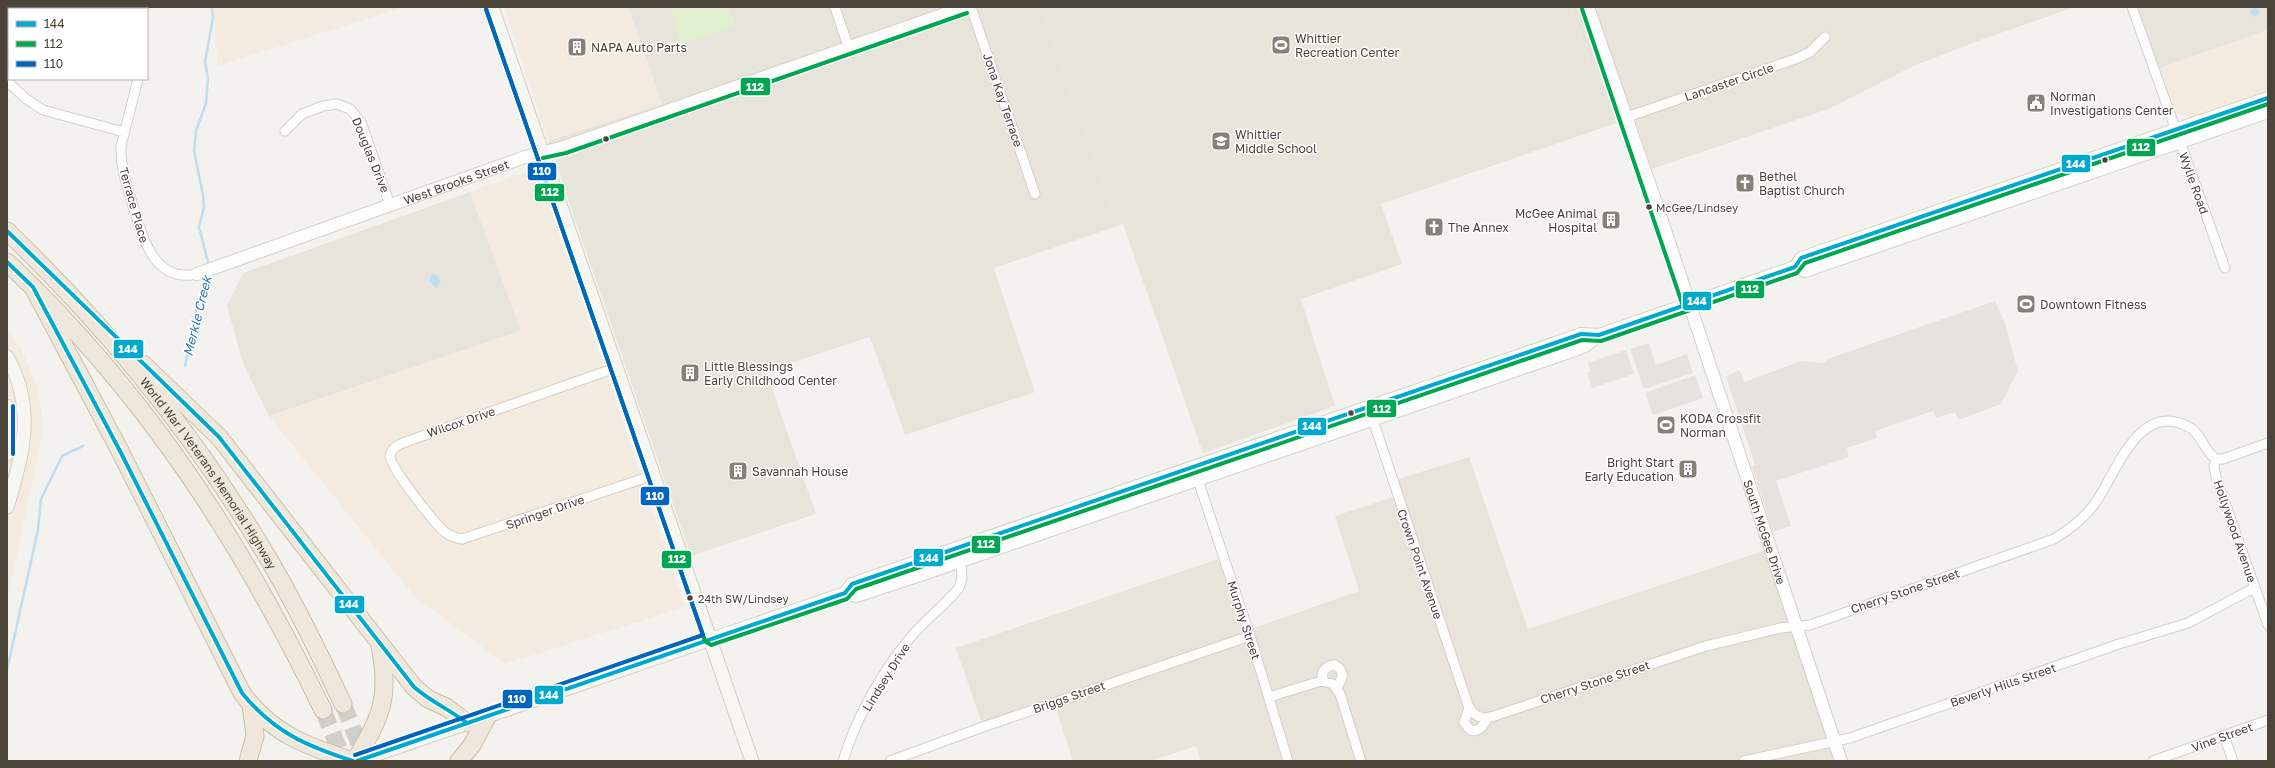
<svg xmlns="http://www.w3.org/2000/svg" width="2275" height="768" font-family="'Golos Text',sans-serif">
<rect width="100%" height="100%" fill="#f4f2ee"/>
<path fill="#e7e4dc" d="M628,7H1040L1116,219L1590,63L1571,7H2075L1983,39L1911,67L1831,108L1652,169L1634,117L1381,204L1402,264L1301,299L1335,406L1203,453L1123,224L994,268L1035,392L905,435L870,337L766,371L816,514L691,556L548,141L662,104Z
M2135,7H2268V30L2160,68L2154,63Z
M470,192L521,331L269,416L243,363L227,306L243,273Z
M1469,457L1528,629L1766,550L1836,761H1201L1196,746L1150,761H1073L1053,699L982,724L956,648L1221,558L1245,631L1359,591L1335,516L1400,495L1395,480Z"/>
<path fill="#f3ebdf" d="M213,7H404L218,66Z
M504,7H628L662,104L548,141Z
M2268,30V94L2241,100L2190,118L2177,113L2160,68Z
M537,168L685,607L505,664L415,597L269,416L521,331L470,192Z
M7,331L20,346L35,380L40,400L43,431L7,601Z"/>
<path fill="#eae5da" d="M1040,7H1571L1590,64L1116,219Z"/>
<path fill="#e1eecf" d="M678,7H729L735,25L734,27L683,44L680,42L671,14V9Z"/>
<path fill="#e6e3df" d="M1995,301L2005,323L2018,371L2001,404L1958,420L1955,412L1936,418L1933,411L1875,431L1877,438L1847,448L1849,457L1776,481L1791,526L1773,532L1752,467L1755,465L1726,377L1740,370L1744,382L1801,361L1822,363L1830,358Z
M1649,343L1656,365L1687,354L1693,373L1644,389L1630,349Z
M1626,350L1634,374L1592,388L1587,372L1590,371L1588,363Z
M1695,375L1703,398L1653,415L1645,393Z"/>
<path fill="#c0ddf1" d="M2250.5 12a4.5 4.5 0 1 1 9 0a4.5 4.5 0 1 1-9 0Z
M434,273L441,280L437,289L429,281L431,275Z"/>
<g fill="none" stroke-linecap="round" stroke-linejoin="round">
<path stroke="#c0ddf1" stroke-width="2.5" d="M209,266L199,227L204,207L203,195L194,151L196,131L206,103L208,78L205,62L213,18L212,7
M185,366L196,310L207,284L208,274
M7,670L38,530L41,499L62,456L83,446"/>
<path stroke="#d2cfca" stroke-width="17" stroke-dasharray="17 8" stroke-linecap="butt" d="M343,704L366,761
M323,710L344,761"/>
<defs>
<path id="minor" d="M143,7V9
M835,7L848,46
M971,7L1035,194
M2132,7L2225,268
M25,9L27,7
M7,29L9,27
M138,79L121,146C120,167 127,186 133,206C143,237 153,283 197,274
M7,81L25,98L43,110L124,132
M1627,117L1798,58L1810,52L1825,37
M285,131L302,114L323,106L337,104L350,109L361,122L390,205
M618,367L411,440C403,443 391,446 390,456C390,467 435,524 445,532C450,536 456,538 462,539L654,475
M1373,420L1468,705C1474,717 1482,720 1494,716L1706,646L1781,628L1810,625L2054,539C2069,530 2082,520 2093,506C2116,476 2137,399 2189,427C2202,434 2204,452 2216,459H2223L2268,443
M2216,459L2214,466L2216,477L2268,625
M1198,480L1250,636L1288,761
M1324,681L1322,675C1324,668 1328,665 1335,665L1340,669L1343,675L1337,688
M1269,697L1321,681L1333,684L1340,694L1361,761
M1469,708L1464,722L1470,730C1479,733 1484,725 1488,718
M2224,736L2233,761
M843,761C856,718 881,673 910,638C925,620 944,606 959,588L962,578L961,561
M890,761L980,728L1250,636
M1744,761L1850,738L2119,644L2188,623L2254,588
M2153,761L2268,720"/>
<g id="tertiary">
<path id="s1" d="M1588,7L1655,200L1841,761"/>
<path d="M1795,267L1805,271L2268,112"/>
<path id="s2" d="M197,274L525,157L564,147L965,7"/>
<path d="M845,593L856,596L926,573L1575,350L1585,346L1599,335"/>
<path d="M711,639L845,593L852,584L904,566L1570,338L1581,334L1599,335L1795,267L1801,258L2268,98"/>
</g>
<path id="secondary" d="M492,7L752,761
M7,357C36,407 23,456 7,507
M7,406V454
M357,761L711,639"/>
<g id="motorway">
<path id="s3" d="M7,231C104,324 189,428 259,543C291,595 317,649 343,704"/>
<path d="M7,262C146,393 240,539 323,710"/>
<path d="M33,287L120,451L242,693C272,734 306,746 353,761"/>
<path d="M143,364L219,437L414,687L428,699L446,707L467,723"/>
<path d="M248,761L255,736L251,705"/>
<path d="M355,761C380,717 391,699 380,647"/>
<path d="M459,761L472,745L487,717"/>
</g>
</defs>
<use href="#minor" stroke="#d2d0cb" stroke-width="11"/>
<use href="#tertiary" stroke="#d2d0cb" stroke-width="14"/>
<use href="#secondary" stroke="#d3cfc5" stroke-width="15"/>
<use href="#motorway" stroke="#ccbfa9" stroke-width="19"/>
<use href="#minor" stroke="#fdfdfc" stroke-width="9"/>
<use href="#tertiary" stroke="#fdfdfc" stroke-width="12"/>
<use href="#secondary" stroke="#f7f6f1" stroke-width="13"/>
<use href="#motorway" stroke="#ede8db" stroke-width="17"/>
<defs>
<path id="bus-1" d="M7,231L219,437L414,687C430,701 450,710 467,723
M7,262L33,287L120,451L242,693C274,732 306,746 353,761
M357,761L845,593L852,584L1581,334L1599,335L1795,267L1801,258L2268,98"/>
<path id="bus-2" d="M486,9L705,641L711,645L847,599L856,589L1582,340L1601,341L1797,273L1805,263L2268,104
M1582,9L1683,306
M543,158L566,153L967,13"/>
<path id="bus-3" d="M13,406V454
M355,755L703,635L486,9"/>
</defs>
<use href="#bus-1" stroke="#fff" stroke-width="7"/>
<use href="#bus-2" stroke="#fff" stroke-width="7"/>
<use href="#bus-3" stroke="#fff" stroke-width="7"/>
<use href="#bus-1" stroke="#00a9ce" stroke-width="4"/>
<use href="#bus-2" stroke="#00a651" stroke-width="4"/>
<use href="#bus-3" stroke="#0065bd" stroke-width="4"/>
</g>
<defs>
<symbol id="stadium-square" viewBox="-11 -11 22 22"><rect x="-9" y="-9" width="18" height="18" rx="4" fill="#868178" stroke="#fff"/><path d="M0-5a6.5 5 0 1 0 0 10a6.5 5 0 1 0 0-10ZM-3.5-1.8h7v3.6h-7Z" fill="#fff"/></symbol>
<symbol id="building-square" viewBox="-11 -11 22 22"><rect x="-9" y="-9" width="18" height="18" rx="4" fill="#868178" stroke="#fff"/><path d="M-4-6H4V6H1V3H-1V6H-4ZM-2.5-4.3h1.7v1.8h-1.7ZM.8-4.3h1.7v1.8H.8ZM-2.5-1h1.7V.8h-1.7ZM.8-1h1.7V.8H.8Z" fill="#fff"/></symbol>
<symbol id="civic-square" viewBox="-11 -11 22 22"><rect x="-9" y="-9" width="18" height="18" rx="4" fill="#868178" stroke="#fff"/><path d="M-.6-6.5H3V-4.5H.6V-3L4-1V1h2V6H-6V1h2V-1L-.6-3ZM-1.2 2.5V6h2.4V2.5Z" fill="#fff"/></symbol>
<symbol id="school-square" viewBox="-11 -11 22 22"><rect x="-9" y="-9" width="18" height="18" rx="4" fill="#868178" stroke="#fff"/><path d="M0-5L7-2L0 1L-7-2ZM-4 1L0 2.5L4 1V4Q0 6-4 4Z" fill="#fff"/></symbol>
<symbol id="church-square" viewBox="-11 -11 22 22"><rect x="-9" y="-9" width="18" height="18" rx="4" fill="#868178" stroke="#fff"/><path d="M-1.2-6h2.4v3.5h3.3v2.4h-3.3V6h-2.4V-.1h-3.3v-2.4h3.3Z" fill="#fff"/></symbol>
</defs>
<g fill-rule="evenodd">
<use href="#stadium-square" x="1270" y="34" width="22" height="22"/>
<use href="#building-square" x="566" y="36" width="22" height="22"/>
<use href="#civic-square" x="2025" y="92" width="22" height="22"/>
<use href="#school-square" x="1210" y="130" width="22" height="22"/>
<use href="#church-square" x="1734" y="172" width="22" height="22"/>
<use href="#building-square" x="1600" y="209" width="22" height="22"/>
<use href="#church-square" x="1423" y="216" width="22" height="22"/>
<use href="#stadium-square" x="2015" y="293" width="22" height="22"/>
<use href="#building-square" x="679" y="362" width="22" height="22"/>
<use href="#stadium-square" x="1655" y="414" width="22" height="22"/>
<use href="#building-square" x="1677" y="458" width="22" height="22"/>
<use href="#building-square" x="727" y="460" width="22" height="22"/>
</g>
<g fill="#4b4439" stroke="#fff" stroke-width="1.5">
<circle cx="606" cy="139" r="3.5"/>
<circle cx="2105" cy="160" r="3.5"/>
<circle cx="1649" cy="207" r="3.5"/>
<circle cx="1351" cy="413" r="3.5"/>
<circle cx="690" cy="598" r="3.5"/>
</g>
<g text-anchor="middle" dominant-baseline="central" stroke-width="3" stroke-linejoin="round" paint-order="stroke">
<g font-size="11" fill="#4b4439" stroke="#fff" text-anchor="start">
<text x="1656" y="207">McGee/Lindsey</text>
<text x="698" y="598">24th SW/Lindsey</text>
</g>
<g font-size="12" fill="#4b4439" stroke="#fff" text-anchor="start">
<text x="1295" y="38">Whittier<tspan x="1295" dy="14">Recreation Center</tspan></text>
<text x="591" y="47">NAPA Auto Parts</text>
<text x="2050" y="96">Norman<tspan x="2050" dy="14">Investigations Center</tspan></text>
<text x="1235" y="134">Whittier<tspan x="1235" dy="14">Middle School</tspan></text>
<text x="1759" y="176">Bethel<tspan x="1759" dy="14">Baptist Church</tspan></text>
<text x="1597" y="213" text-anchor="end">McGee Animal<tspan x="1597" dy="14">Hospital</tspan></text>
<text x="1448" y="227">The Annex</text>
<text x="2040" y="304">Downtown Fitness</text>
<text x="704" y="366">Little Blessings<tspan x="704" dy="14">Early Childhood Center</tspan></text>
<text x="1680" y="418">KODA Crossfit<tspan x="1680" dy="14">Norman</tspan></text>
<text x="1674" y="462" text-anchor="end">Bright Start<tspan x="1674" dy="14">Early Education</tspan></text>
<text x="752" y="471">Savannah House</text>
</g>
<g font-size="12" fill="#4b4439" stroke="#fff">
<text transform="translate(1729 82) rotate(-19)">Lancaster Circle</text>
<text transform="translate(1003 100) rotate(71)">Jona Kay Terrace</text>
<text transform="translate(371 155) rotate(68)">Douglas Drive</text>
<text stroke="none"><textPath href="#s2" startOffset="275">West Brooks Street</textPath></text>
<text transform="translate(2194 183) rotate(70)">Wylie Road</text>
<text transform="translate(134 205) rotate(74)">Terrace Place</text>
<text transform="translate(461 422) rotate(-19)">Wilcox Drive</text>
<text stroke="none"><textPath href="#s3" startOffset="316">World War I Veterans Memorial Highway</textPath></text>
<text transform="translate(545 512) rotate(-19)">Springer Drive</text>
<text transform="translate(2235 531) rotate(71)">Hollywood Avenue</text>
<text stroke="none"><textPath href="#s1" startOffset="554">South McGee Drive</textPath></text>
<text transform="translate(1420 564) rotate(71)">Crown Point Avenue</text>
<text transform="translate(1905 591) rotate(-19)">Cherry Stone Street</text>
<text transform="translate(1244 620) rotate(72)">Murphy Street</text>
<text transform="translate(886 677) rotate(-58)">Lindsey Drive</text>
<text transform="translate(1595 682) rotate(-18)">Cherry Stone Street</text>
<text transform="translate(2003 685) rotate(-19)">Beverly Hills Street</text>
<text transform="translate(1069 697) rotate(-19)">Briggs Street</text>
<text transform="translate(2222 737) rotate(-20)">Vine Street</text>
</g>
<g font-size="13" font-style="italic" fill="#2e7ab2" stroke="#fff">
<text transform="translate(197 316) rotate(-76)">Merkle Creek</text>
</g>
</g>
<g stroke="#fff" stroke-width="1.5">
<rect x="740" y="77" width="31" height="19" rx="4" fill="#00a651"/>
<rect x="2126" y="138" width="30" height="19" rx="4" fill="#00a651"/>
<rect x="2061" y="154" width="30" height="19" rx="4" fill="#00a9ce"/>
<rect x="527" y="162" width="30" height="19" rx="4" fill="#0065bd"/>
<rect x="534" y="183" width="31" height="19" rx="4" fill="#00a651"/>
<rect x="1735" y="280" width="30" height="19" rx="4" fill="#00a651"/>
<rect x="1682" y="291" width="30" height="20" rx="4" fill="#00a9ce"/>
<rect x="113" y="339" width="31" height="20" rx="4" fill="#00a9ce"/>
<rect x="1366" y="399" width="31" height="19" rx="4" fill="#00a651"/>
<rect x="1297" y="417" width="30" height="19" rx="4" fill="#00a9ce"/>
<rect x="640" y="486" width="30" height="20" rx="4" fill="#0065bd"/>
<rect x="971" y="535" width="30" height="19" rx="4" fill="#00a651"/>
<rect x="913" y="548" width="31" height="19" rx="4" fill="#00a9ce"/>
<rect x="661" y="550" width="31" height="19" rx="4" fill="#00a651"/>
<rect x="334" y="595" width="31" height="19" rx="4" fill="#00a9ce"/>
<rect x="534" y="685" width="30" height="20" rx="4" fill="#00a9ce"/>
<rect x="502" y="689" width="31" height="20" rx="4" fill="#0065bd"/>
</g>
<g font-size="11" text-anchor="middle" font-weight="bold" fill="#fff">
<text x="755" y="91">112</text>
<text x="2141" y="151">112</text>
<text x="2076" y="168">144</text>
<text x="542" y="175">110</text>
<text x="550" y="196">112</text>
<text x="1750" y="293">112</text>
<text x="1697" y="305">144</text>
<text x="128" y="353">144</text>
<text x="1382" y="413">112</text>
<text x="1312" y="430">144</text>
<text x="655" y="500">110</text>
<text x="986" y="548">112</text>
<text x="929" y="562">144</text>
<text x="677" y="563">112</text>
<text x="349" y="608">144</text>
<text x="549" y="699">144</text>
<text x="517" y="703">110</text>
</g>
<rect width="2275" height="768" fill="none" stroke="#4b4439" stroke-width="16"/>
<rect x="8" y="8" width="140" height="72" fill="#ffffff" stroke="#b7b4b0"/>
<rect x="16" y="21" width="20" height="6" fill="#00a9ce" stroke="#b7b4b0"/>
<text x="44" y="28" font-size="12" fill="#4b4439">144</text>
<rect x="16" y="41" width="20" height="6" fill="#00a651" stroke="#b7b4b0"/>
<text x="44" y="48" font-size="12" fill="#4b4439">112</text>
<rect x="16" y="61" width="20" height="6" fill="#0065bd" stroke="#b7b4b0"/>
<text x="44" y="68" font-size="12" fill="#4b4439">110</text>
</svg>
